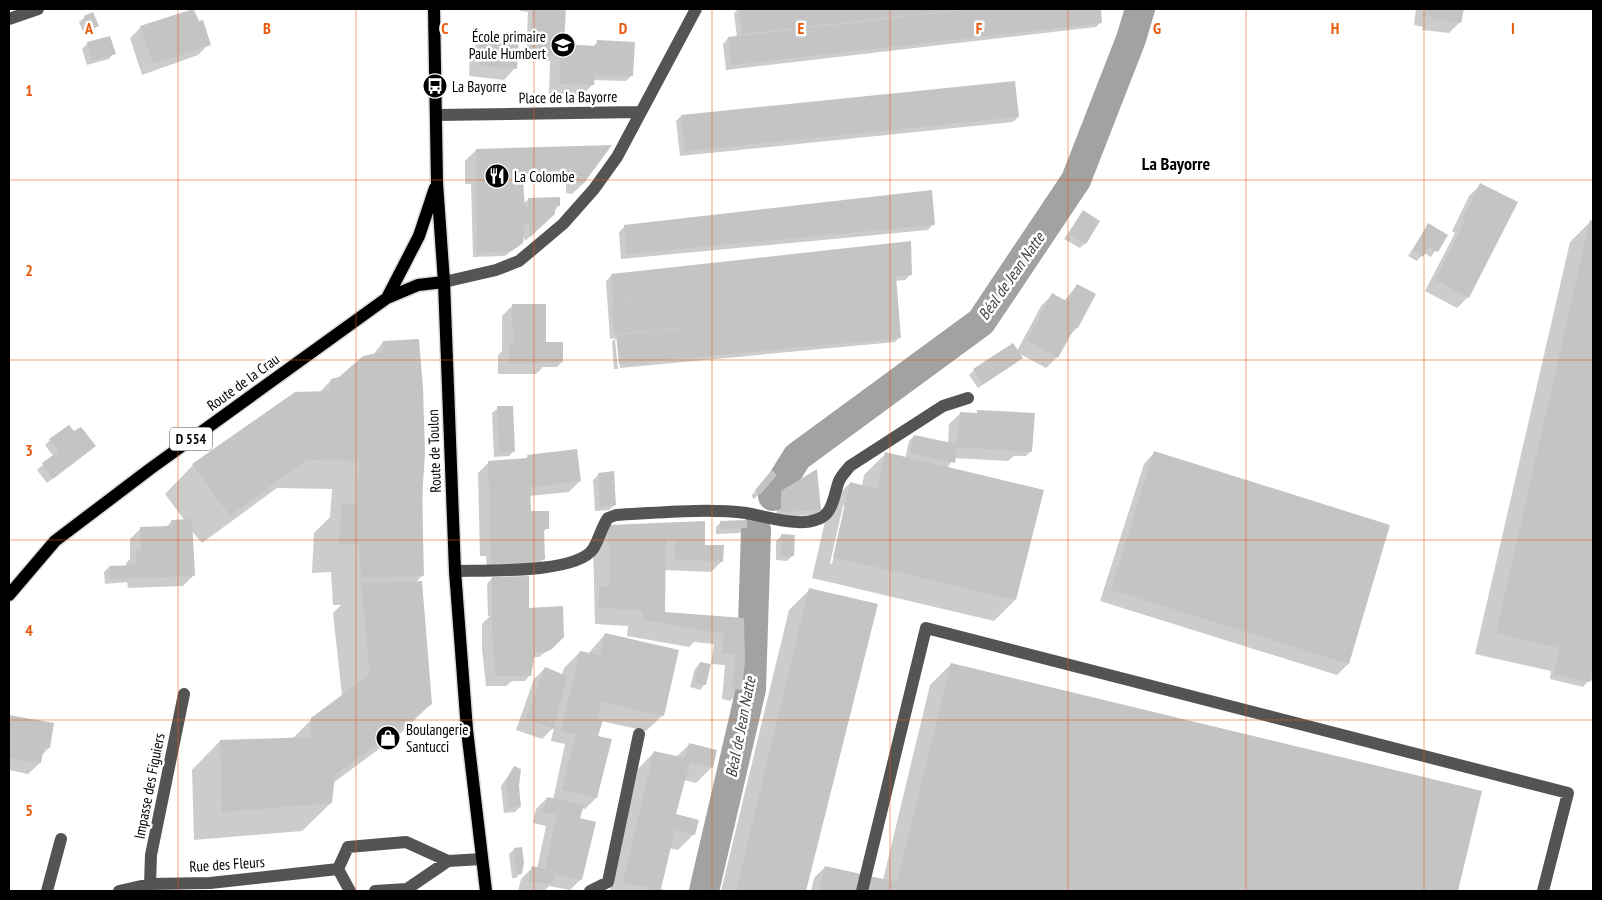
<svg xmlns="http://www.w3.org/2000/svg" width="1602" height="900" font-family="'PT Sans Narrow',sans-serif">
<rect width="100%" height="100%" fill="#fff"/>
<path fill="#0003" fill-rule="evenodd" d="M520,9H565L562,45L592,47L598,42L632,75L626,81L593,80V84L582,95L549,94L550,61L526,59L528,12L520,11Z
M738,9H1100L1101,22L1096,27L726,70L723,44L728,38L737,37L734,13Z
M1416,9H1462L1460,22L1449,33L1422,30L1423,27L1414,25Z
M194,10L209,44L198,55L142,75L130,38L141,27Z
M85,17L98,26L84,34L79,22Z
M482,39L515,68L504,80L469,76L470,50Z
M87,44L114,53L109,59L87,65L82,49Z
M681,116L1018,117L1013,122L680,156L676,121Z
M610,146L584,183L572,194L566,193V180L526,181L522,186L523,204L529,199L559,205L548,220L525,241L523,235L522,242L505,256L473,257L471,184H465V161L476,150Z
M1480,185L1468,297L1457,308L1425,291L1455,233L1452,231L1469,196Z
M1083,212L1085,243L1080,248L1064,239Z
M1591,221L1593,222V681L1589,680L1583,687L1550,679L1551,671L1475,654L1570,242Z
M933,224L928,230L621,259L619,232L625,226Z
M1428,225L1446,235L1431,257L1424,253L1417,261L1408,256Z
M911,274L905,280L895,281L900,337L895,342L620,368L618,339H615L618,369H614L612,342L615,338L610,339L606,281L611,276Z
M1077,285V328L1068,337L1057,357L1046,368L1018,353L1021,358L1016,363L978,388L969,375L974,370L1017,351L1041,306L1052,295L1064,301Z
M513,305H545L546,346L562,362L557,367H543L536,374H498V355L502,351V316Z
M383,342L422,389L423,575L415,583L431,704L402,732L333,783L331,803L302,831L194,840L192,770L220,741L292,739L312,719L342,696L333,613L341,605H333L331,572L312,573L314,533L330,517L332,489L277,488L202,543L191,530L194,575L183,586L128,588L127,582L105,584L104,572L109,567H126V563L130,559V539L141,528L166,527L172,521H185L165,494L193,465L320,392L331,380L340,378L372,356Z
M498,408L514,451L509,456L494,457L492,413Z
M978,411L1031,451L1026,456H1014L1008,461L954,458L947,468L1015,600L994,621L812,578L829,504L850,483L862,486L864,475L885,454L905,459L909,441L914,436L948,443L949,424L961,413L976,414ZM843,506H845L832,564L830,563Z
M74,433L94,446L47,483L37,470L53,456L45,445L50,440Z
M1155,452L1348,664L1337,675L1100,601L1144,464Z
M528,456L580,481L569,492L529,496L530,514L547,528L543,532L544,559L538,564L487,569L486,556H480L478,473L489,462L524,460Z
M599,474L615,505L609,510L595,511L593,480Z
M767,477L759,494L754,499L751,496Z
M782,492L820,510L815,515L777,517L776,498Z
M721,522L746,528L740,533L716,534V527Z
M609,526L703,546L722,561L711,572L664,570V613L743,620L741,690L730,701L722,699L725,665L711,664L714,644L694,642L689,647L627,636L628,626L595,624L593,542Z
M782,535L792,556L787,561L776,560V541Z
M492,578L528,609L556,644L539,657H533L530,675L525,681H512L506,686H486L482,649V624L490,616H488L487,584Z
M810,589L876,605L805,891H721L789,610Z
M605,634L663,715L646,731L601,721L597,737L596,798L585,809L582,808L579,819L581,879L570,890L549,886L544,891H518L521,879L532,868L537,869L546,826L533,823L536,809L547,798L553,800L565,744L551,741L554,727L542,739L516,730L534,679L545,668L562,675L564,668L580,652L588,654Z
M700,663L705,684L700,690L690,687L695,669Z
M951,664L1481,792L1457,891H811L814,878L825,867L883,880L930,685Z
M9,716L53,724L49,748L41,756L40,763L28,774L9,770Z
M689,745L712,767L696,783L684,780L675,814L694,834L678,850L669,848L659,890L666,891H610L638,769L654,752L676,757Z
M514,768L520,807L515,812L504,813L501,786Z
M514,849L521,873L516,878H512L509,854Z"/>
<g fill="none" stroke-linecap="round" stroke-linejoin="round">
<path stroke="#a2a2a2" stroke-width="30" d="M773,496L797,457L981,322L1076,180L1131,39L1140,9
M704,891L751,689L756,530"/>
</g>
<path fill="#c4c4c4" d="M193,9L199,21L203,20L211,45L153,64L140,26Z
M533,9H566L564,44L596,46L597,40L635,42L633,76L595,75L594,85L560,84V56L530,54Z
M739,9H954V10L742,34Z
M975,9H1101L1102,23L731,65L728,37Z
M1425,9H1464L1461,23L1433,19V16L1424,15Z
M93,12L99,26L89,30L84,16Z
M110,36L116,54L92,61L87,42Z
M481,37L519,40L517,69L479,65Z
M1015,81L1019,117L685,151L681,115Z
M612,145L584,183H572L571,169L528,172V182L523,181L525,207L527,205L529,211L528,198L560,197V206H555V214L530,237L529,215L528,224L525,222L523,243L512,251L477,253L476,149Z
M1480,183L1518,202L1469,298L1435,280L1465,221L1462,220Z
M932,190L935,225L626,254L624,225Z
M1083,210L1100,221L1086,244L1068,234Z
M1590,220L1593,221V666L1590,682L1554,674L1560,648L1496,633Z
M1428,223L1448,235L1438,252L1428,247L1423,257L1413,250Z
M911,241L912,275L896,276L901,338L619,364L616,335L818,315L614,334L612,305L721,294L613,304L611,274Z
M1077,284L1096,294L1078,328L1075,327L1058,358L1027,341L1052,293L1068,302Z
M512,304H546V342H563V362L509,364V343H513Z
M419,339L423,388L425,453L422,500L424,576L361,578L359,544L339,545L342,503L356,504L359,461L306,460L230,516L192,464L295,392L330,391L331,379L339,377L363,356L383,352V341Z
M1013,343L1023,358L983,384L973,369Z
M497,406H513L515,452H499Z
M977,410L1035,413L1032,452L957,447L955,463L910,453L914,435L957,444L960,412L977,413Z
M69,425L74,431L81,427L96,446L53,479L42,463L59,451L49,439Z
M577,449L581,481L530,487L531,511H549V529H544L545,559L527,563L491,564L488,461L528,458L527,455Z
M1154,451L1390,525L1349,664L1111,590Z
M885,452L1044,490L1016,600L833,557L850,482L877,489Z
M817,469L821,510L781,512V491Z
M772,470L777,475L760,495L755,490Z
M614,471L616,505L600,507L598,473Z
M192,519L195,576L110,579L109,566L137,565L136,550L141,551L140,527L172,526L171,520Z
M747,520V528L720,529V521Z
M705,521V545H724L723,562L675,559V540H666L665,612L744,618L745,662L742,690L732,689L736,654L722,653L724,634L643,620V610L599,608V587L610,586L608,525Z
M781,534L795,535L794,556H781Z
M529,576V608L563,606L564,637L552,649L546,652H535L531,676H496L492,637V577Z
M422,581L432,704L335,775L332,803L222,812L220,740L311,737V718L370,674L361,583Z
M809,588L878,604L806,891H736Z
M605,633L679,650L664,716L602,702L598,719L603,720L598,736L612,739L597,798L562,790L576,734L561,731L580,651L600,655Z
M700,662L711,664L706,685L695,682Z
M951,663L1482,791L1458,891H819L825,866L897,882Z
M545,667L567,676L554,729L526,719Z
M9,715L54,723L50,748L44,747L41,763L9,758Z
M689,743L717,750L713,768L690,762L676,814L699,820L695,835L675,830L661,889L668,891H648L649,888L623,882L654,751L685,758Z
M514,766L521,769L519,786L521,807L509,808L506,780Z
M547,797L584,805L580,818L596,822L582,880L554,874L553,884L528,882L532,866L545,869L557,815L543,812Z
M522,847L524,863L522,874L516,873L514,848Z"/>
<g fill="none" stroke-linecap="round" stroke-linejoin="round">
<defs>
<path id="major" d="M434,9L437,183L444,282L455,571L467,730L486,891
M387,298L419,236L435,188
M9,595L55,541L150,469L387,298L418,285L444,282"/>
</defs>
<use href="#major" stroke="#dbdbdb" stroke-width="15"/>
<path stroke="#545454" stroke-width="12" d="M9,19L38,9
M436,115L640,112
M444,282L496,270L519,261L563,224L594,189L617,157L696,9
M455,571C485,570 576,574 593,549C599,540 601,528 608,518L616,515C655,513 707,508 746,513C766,516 810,532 827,513C834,505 835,491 839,481C841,476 846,471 850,466L943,406L968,398
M338,869L348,847L406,842L448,861L482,859
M338,869L350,891
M150,884L151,855L184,694
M47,891L61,839
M119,891L150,884L210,883L338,869
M375,891L407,889L448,861
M590,891L608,882L639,734
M862,891L926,628L1568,793L1543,891"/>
<use href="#major" stroke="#000" stroke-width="12"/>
</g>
<path fill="none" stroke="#e8590c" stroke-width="1" stroke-opacity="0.55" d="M178,9V891M356,9V891M534,9V891M712,9V891M890,9V891M1068,9V891M1246,9V891M1424,9V891M9,180H1593M9,360H1593M9,540H1593M9,720H1593"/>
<defs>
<symbol id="school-disc" viewBox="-11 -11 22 22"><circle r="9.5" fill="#000" stroke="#fff"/><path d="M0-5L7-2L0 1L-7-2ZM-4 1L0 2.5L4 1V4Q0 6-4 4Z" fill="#fff"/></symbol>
<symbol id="bus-disc" viewBox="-11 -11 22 22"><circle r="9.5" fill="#000" stroke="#fff"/><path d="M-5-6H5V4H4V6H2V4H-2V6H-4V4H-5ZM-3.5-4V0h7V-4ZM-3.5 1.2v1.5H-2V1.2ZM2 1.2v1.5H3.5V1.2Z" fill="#fff"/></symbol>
<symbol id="restaurant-disc" viewBox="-11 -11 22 22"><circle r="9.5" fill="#000" stroke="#fff"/><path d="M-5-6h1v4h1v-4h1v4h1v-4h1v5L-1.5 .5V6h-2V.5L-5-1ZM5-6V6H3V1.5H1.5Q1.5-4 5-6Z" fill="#fff"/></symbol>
<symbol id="shop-disc" viewBox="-11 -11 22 22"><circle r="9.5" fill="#000" stroke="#fff"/><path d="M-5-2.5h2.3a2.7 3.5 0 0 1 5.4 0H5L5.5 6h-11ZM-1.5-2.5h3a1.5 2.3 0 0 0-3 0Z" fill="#fff"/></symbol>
</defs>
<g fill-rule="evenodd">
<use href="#school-disc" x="549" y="31" width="28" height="28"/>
<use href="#bus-disc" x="421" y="72" width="28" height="28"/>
<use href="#restaurant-disc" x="483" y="162" width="28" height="28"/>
<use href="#shop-disc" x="374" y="724" width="28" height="28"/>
</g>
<g text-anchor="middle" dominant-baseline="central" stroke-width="5" stroke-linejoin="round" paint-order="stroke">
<rect fill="#fff" stroke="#4c4c4c" stroke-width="1" x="170" y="427.5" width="42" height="23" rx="4"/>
<g font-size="14" font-weight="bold" fill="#000">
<text x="191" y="439">D 554</text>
</g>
<g font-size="15" fill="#000" stroke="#fff" text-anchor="start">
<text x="546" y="36" text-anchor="end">École primaire<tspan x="546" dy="17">Paule Humbert</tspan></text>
<text x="452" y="86">La Bayorre</text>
<text x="514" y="176">La Colombe</text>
<text x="406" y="729">Boulangerie<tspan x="406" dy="17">Santucci</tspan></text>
</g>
<g font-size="15" fill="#000" stroke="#fff">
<text transform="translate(568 97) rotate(-1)">Place de la Bayorre</text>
<text transform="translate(243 382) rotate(-36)">Route de la Crau</text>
<text transform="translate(434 451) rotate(-92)">Route de Toulon</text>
<text transform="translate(149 786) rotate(-79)">Impasse des Figuiers</text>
<text transform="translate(227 864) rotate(-4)">Rue des Fleurs</text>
</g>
<g font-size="16" font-style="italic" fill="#434343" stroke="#fff">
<text transform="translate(1011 276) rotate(-55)">Béal de Jean Natte</text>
<text transform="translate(740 727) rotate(-79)">Béal de Jean Natte</text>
</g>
<g font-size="18" font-weight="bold" fill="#000" stroke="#fff">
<text x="1176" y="163">La Bayorre</text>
</g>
</g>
<g font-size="16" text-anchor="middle" font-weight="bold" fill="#e8590c" stroke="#fff" stroke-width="5" stroke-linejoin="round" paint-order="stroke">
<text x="89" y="34">A</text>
<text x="267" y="34">B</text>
<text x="445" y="34">C</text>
<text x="623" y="34">D</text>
<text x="801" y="34">E</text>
<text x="979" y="34">F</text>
<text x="1157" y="34">G</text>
<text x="1335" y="34">H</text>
<text x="1513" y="34">I</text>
<text x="29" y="96">1</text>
<text x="29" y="276">2</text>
<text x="29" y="456">3</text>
<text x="29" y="636">4</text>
<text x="29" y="816">5</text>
</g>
<rect width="1602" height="900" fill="none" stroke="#000000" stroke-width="20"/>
</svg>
